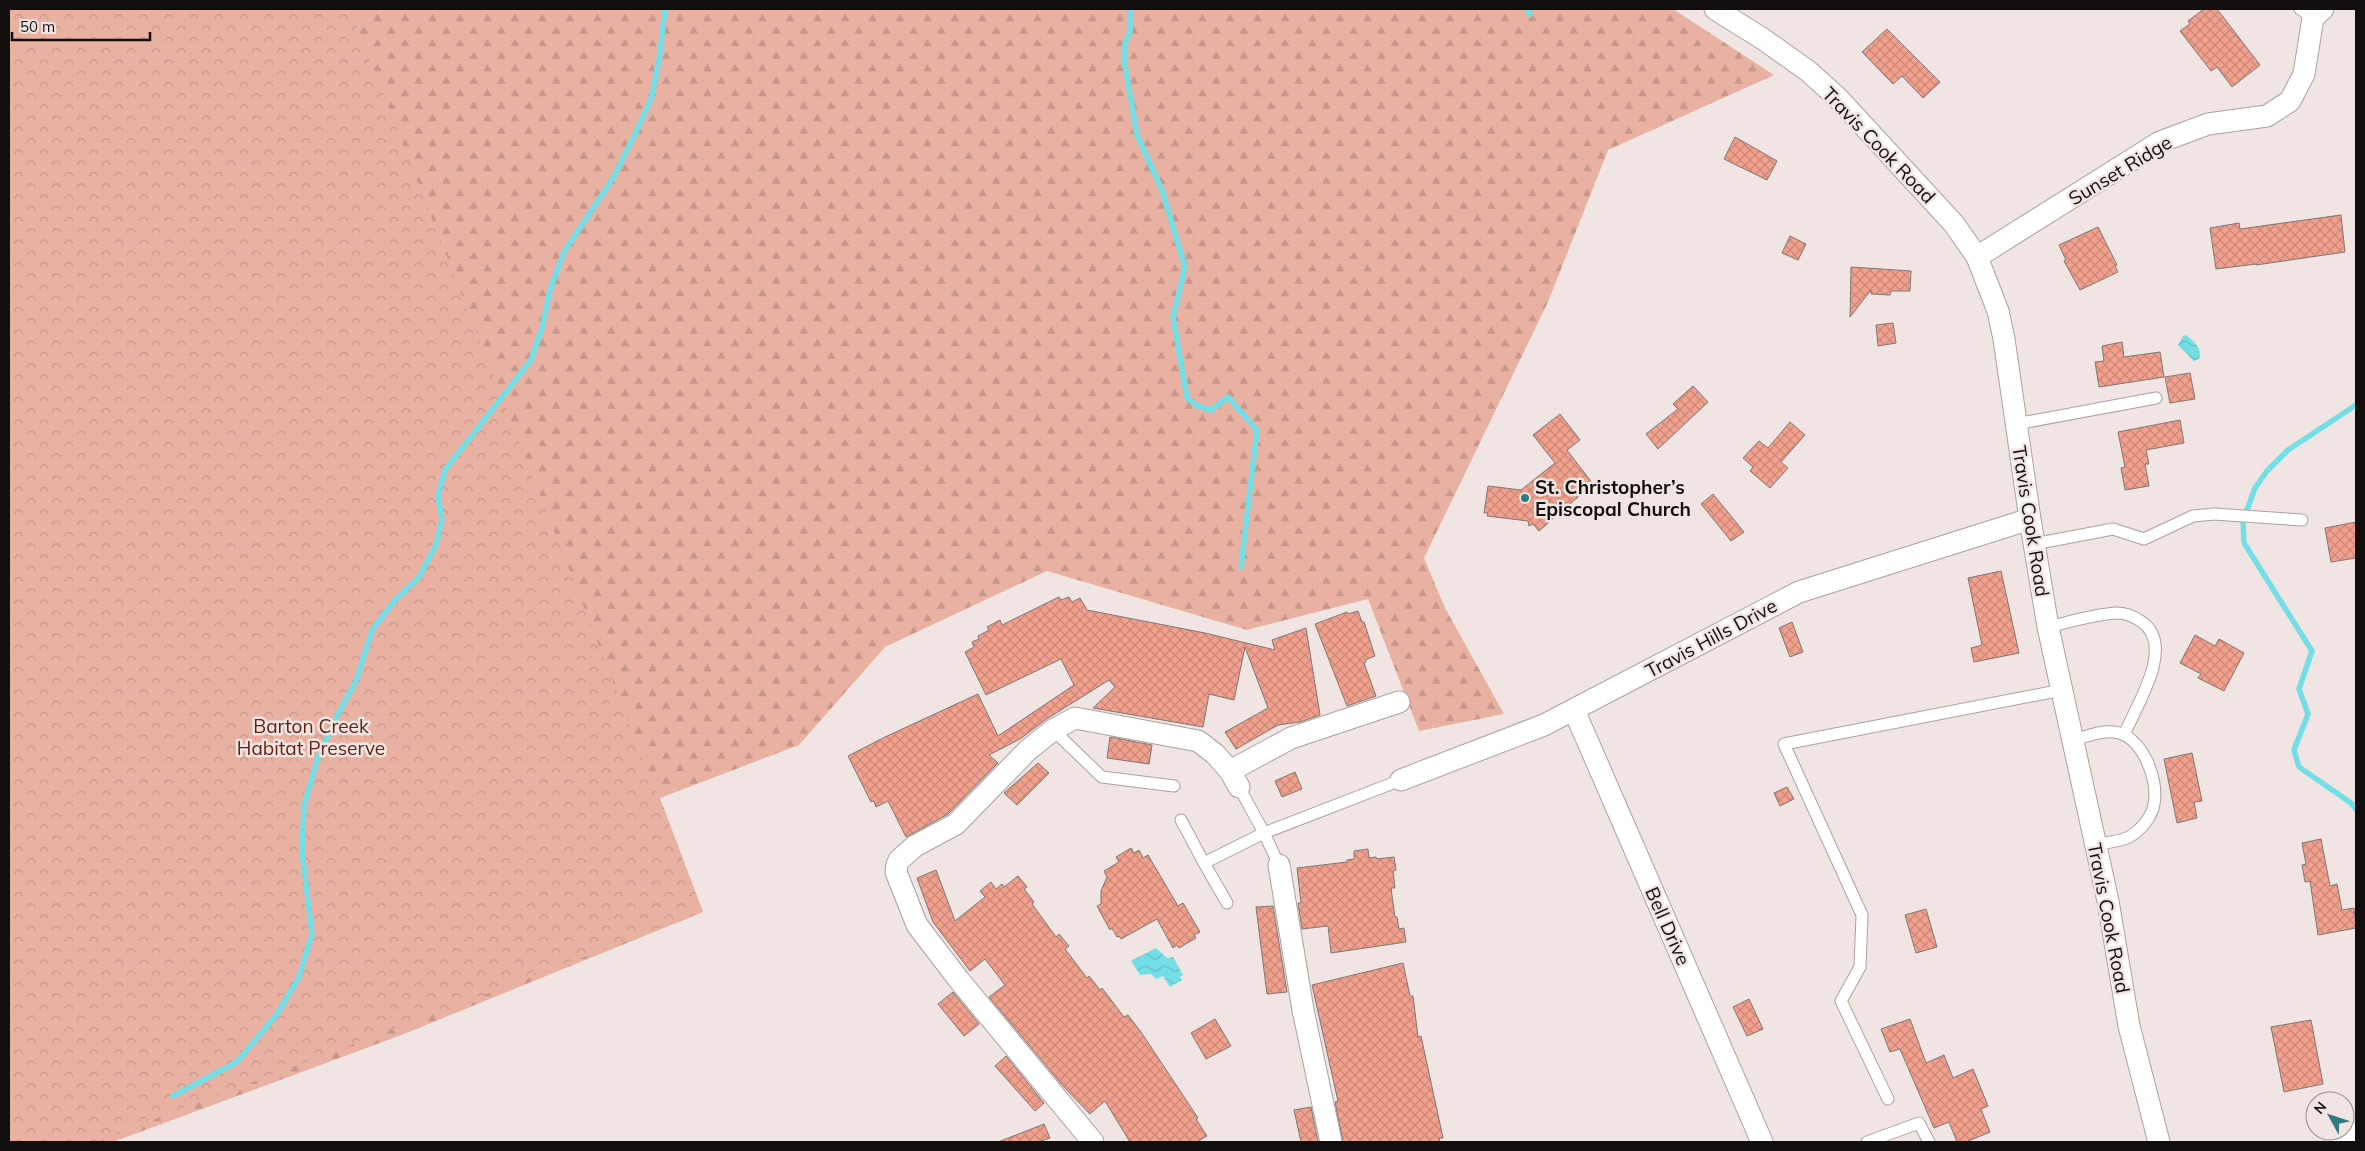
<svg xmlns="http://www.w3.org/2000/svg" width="2365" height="1151" font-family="Mulish,sans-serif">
<defs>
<pattern id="forest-firs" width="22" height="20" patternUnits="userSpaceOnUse" patternTransform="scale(1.25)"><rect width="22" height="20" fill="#e9b1a2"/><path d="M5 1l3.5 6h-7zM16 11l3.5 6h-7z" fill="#c7978a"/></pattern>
<pattern id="park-crowns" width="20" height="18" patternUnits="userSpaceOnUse" patternTransform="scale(1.25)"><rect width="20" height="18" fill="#e9b1a2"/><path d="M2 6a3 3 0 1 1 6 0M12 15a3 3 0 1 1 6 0" fill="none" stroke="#c7978a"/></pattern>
<pattern id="water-waves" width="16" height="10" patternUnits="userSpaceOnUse" patternTransform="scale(1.25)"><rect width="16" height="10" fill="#74dee7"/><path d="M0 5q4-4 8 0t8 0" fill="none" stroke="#63bdc5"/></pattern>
<pattern id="building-cross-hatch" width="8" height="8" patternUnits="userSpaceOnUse" patternTransform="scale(1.25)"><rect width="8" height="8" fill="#f0a08d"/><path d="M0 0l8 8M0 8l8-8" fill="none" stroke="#cd8978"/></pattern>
</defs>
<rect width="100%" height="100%" fill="#f0e5e2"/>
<path fill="url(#forest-firs)" d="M9,9H1673L1774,75L1608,150L1548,302L1424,558L1445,608L1504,714L1419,731L1368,599L1247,630L1047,571L885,647L799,745L660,798L703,912L404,1034L113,1142H9Z"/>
<path fill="url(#park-crowns)" d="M9,9H350L703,912L94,1142H9Z"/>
<path fill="url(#water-waves)" d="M2186,335C2194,341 2203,349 2199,359L2194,361L2178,345L2183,336Z
M1156,948L1167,958L1173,957L1183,975L1180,977L1182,980L1170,987L1163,976L1156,979L1151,974L1140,975L1131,961Z"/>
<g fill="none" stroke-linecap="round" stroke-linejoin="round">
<path stroke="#74dee7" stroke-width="5.5" d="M1130,9V32L1125,43L1124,59L1137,135L1162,190L1185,267L1173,317L1187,398L1198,406L1211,410L1228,397L1257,430L1241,567
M1527,9L1530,14
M2356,405L2288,450L2267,471L2255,488L2243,521L2244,543L2312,651L2299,689L2308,714L2294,750L2299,767L2351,803L2356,809
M173,1096L237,1062L277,1014L299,977L312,934L302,851L304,806L317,760L337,716L356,681L372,630L395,600L419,577L436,545L442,519L438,496L445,470L531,360L542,328L550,290L564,252L613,178L637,130L652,96L660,53L665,9"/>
</g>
<path fill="url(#building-cross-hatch)" stroke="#807674" d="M2204,9H2217L2260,65L2232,87L2217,67L2211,71L2180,31L2190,24L2188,21Z
M1887,29L1940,82L1923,98L1902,76L1893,84L1862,52Z
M1735,137L1777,161L1767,180L1724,159Z
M2341,215L2345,252L2256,265V264L2216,269L2210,228L2239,223L2240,229Z
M2098,227L2117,265L2115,266L2118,272L2080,290L2064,261L2066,260L2059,245Z
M1790,236L1806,244L1798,260L1782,253Z
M1851,267L1911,271L1910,291H1891L1890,295L1871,294V290L1850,317Z
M1893,323L1896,343L1878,346L1876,325Z
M2122,342L2124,357L2160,352L2164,377L2099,387L2095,362L2104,361L2102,346Z
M2190,373L2195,399L2170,403L2165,377Z
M1693,386L1708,402L1658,449L1646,434L1678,409L1673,404Z
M1560,414L1580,440L1567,450L1593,484L1539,531L1533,524L1529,526L1528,521L1487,516L1488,513H1484L1488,486L1521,490L1555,463L1533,435Z
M2180,420L2184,443L2146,450L2149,464H2145L2149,486L2125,490L2121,468L2125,467L2118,432Z
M1790,422L1805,435L1781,462L1788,468L1770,488L1750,471L1753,467L1743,458L1759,441L1768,448Z
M1713,494L1744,532L1731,541L1701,504Z
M2356,522V558L2331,562L2325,528Z
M2001,571L2019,653L1974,662L1971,648L1982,645L1968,578Z
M1059,597L1061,600L1069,597L1072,602L1080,598L1087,610L1205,633L1275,650L1272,640L1306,628L1320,715L1300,722L1278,725L1236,749L1225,732L1268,708L1245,647L1234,700L1209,694L1203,727L1093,708L1115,687L1109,680L1045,720L1020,739L989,755L998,763L948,814L906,837L888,801L876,807L874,801L871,802L848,756L885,737L978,694L998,736L1074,685L1061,659L986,695L965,652L974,647L972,642L979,639L978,636L989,630L987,627L1000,620L1002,625Z
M1358,611L1362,622H1364L1375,656L1365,660L1366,662L1364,663L1376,696L1347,706L1315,624L1347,612L1348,614Z
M1792,622L1803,652L1790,657L1779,628Z
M2195,635L2215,646L2219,639L2244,653L2224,691L2198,678L2201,674L2180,663Z
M1110,737L1152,745L1149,764L1107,758Z
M2192,753L2202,801L2194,802L2197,818L2177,823L2164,759Z
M1038,763L1049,773L1017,805L1004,793Z
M1295,772L1302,789L1282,797L1275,781Z
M1787,787L1794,799L1780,806L1774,793Z
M2321,839L2330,886L2337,884L2342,910L2354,908L2356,928L2318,935L2310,881L2305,882L2302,865L2306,864L2302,843Z
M1131,848L1134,853L1139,850L1143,858L1148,855L1178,906L1183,903L1200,932L1194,935L1196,938L1179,948L1177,945L1173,948L1157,919L1121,939L1119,936L1117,937L1112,928L1110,930L1097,906L1101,904V891L1107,877L1104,871L1119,862L1116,857Z
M1368,849L1369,858L1376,857L1377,859L1394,857L1396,870L1393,871L1395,888H1391L1395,917H1397L1399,929L1404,928L1406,942L1331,953L1328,926L1302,929L1298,903H1301L1297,868L1347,862V860L1354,859V851Z
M936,870L955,921L985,897L980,891L991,882L996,889L1002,884L1004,887L1018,876L1027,887L1024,889L1034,902L1032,904L1056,937L1059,934L1069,946L1065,949L1087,978L1089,976L1100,990L1102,988L1124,1017L1128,1015L1141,1032L1198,1118L1196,1119L1207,1136L1197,1142H1130L1105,1101L1090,1114L1063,1086L989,997L1005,985L985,959L970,971L933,922L917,878Z
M1273,906L1287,992L1267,994L1256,907Z
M1926,909L1937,947L1916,953L1905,915Z
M1403,963L1410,996H1413L1418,1037L1421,1036L1443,1138H1439L1440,1142H1343L1335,1102L1338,1101L1312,985Z
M953,992L979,1024L964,1036L938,1004Z
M1749,999L1763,1029L1747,1036L1733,1007Z
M1215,1019L1231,1046L1206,1059L1191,1033Z
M1910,1019L1926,1063L1944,1055L1953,1078L1973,1069L1988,1106L1981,1109L1990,1132L1966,1142H1957L1949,1122L1934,1128L1900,1049L1890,1052L1881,1029Z
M2311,1020L2323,1084L2284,1092L2271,1027Z
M1006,1056L1044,1103L1035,1111L995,1066Z
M1311,1107L1318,1142H1301L1294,1110Z
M1044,1124L1050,1138L1038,1142H998Z"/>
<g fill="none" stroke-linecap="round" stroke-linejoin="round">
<defs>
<path id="lane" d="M2300,9L2313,18
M2016,424L2156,398
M2034,544L2113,529L2144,539L2193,516L2214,514L2302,520
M2048,627C2070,622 2094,614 2117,613C2126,613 2135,617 2142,622C2176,646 2136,706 2124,735
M1053,730L1102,777L1174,786
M2073,740C2085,737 2101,730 2114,732C2142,735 2159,779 2154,804C2152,817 2141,830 2129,837C2119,842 2106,843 2095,844
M1239,787L1264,833L1401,780
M1181,820L1204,863L1264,833L1279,865
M1204,863L1227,903
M1888,1099L1841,1001L1860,967L1862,915L1784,744L2062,690
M1867,1142L1919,1123L1929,1142"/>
<path id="street" d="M1715,9L1763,39L1808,71L1838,98L1954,224L1977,257L1998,311L2004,339L2030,519L2048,627L2108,901L2129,1026L2159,1142
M1977,257L2160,142L2208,124L2267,116L2290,101L2304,74L2313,18L2323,9
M1574,710L1762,1142
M1230,771L1239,787
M1401,780L1544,725L1799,592L2030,519
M1279,865L1303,1010L1331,1142
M1093,1142L959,980L917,925L896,872L897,865L899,860L915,846L956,824L1028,750L1053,730L1075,718L1198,741L1215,754L1230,771L1291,738L1399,702"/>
<path id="secondary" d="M2338,1142L2356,1137"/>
</defs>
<use href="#lane" stroke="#aba19e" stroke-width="13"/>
<use href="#street" stroke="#aba19e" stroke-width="23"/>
<use href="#secondary" stroke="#aba19e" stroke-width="29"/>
<use href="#lane" stroke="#fff" stroke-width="11"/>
<use href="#street" stroke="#fff" stroke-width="21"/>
<use href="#secondary" stroke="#fff" stroke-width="28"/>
</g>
<circle fill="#317a80" stroke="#f0e5e2" stroke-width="2" cx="1525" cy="498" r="5"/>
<g text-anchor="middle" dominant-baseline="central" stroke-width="5" stroke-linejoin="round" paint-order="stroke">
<g font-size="19" fill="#110e0d" stroke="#f0e5e2">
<text transform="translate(1879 145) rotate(46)">Travis Cook Road</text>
<text transform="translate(2120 170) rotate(-31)">Sunset Ridge</text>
<text transform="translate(2031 521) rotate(81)">Travis Cook Road</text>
<text transform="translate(1711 638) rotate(-28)">Travis Hills Drive</text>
<text transform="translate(2109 918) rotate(79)">Travis Cook Road</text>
<text transform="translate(1668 926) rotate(66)">Bell Drive</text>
</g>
<g font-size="19" font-weight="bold" fill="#110e0d" stroke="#f0e5e2" text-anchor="start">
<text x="1535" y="487">St. Christopher’s<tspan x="1535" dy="22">Episcopal Church</tspan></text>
</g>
<g font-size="19" fill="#65200f" stroke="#f0e5e2">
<text x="311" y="726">Barton Creek<tspan x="311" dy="22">Habitat Preserve</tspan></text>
</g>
</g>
<rect width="2365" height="1151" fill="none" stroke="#110e0d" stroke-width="20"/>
<g transform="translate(2330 1116) rotate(310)"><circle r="24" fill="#f0e5e2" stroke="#978f8d"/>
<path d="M0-4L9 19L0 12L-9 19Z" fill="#317a80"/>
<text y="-8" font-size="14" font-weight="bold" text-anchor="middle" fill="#110e0d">N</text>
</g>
<path d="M12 32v8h138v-8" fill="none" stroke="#110e0d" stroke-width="2.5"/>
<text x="20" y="32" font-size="15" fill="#110e0d" stroke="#f0e5e2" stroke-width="4" paint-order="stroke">50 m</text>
</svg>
